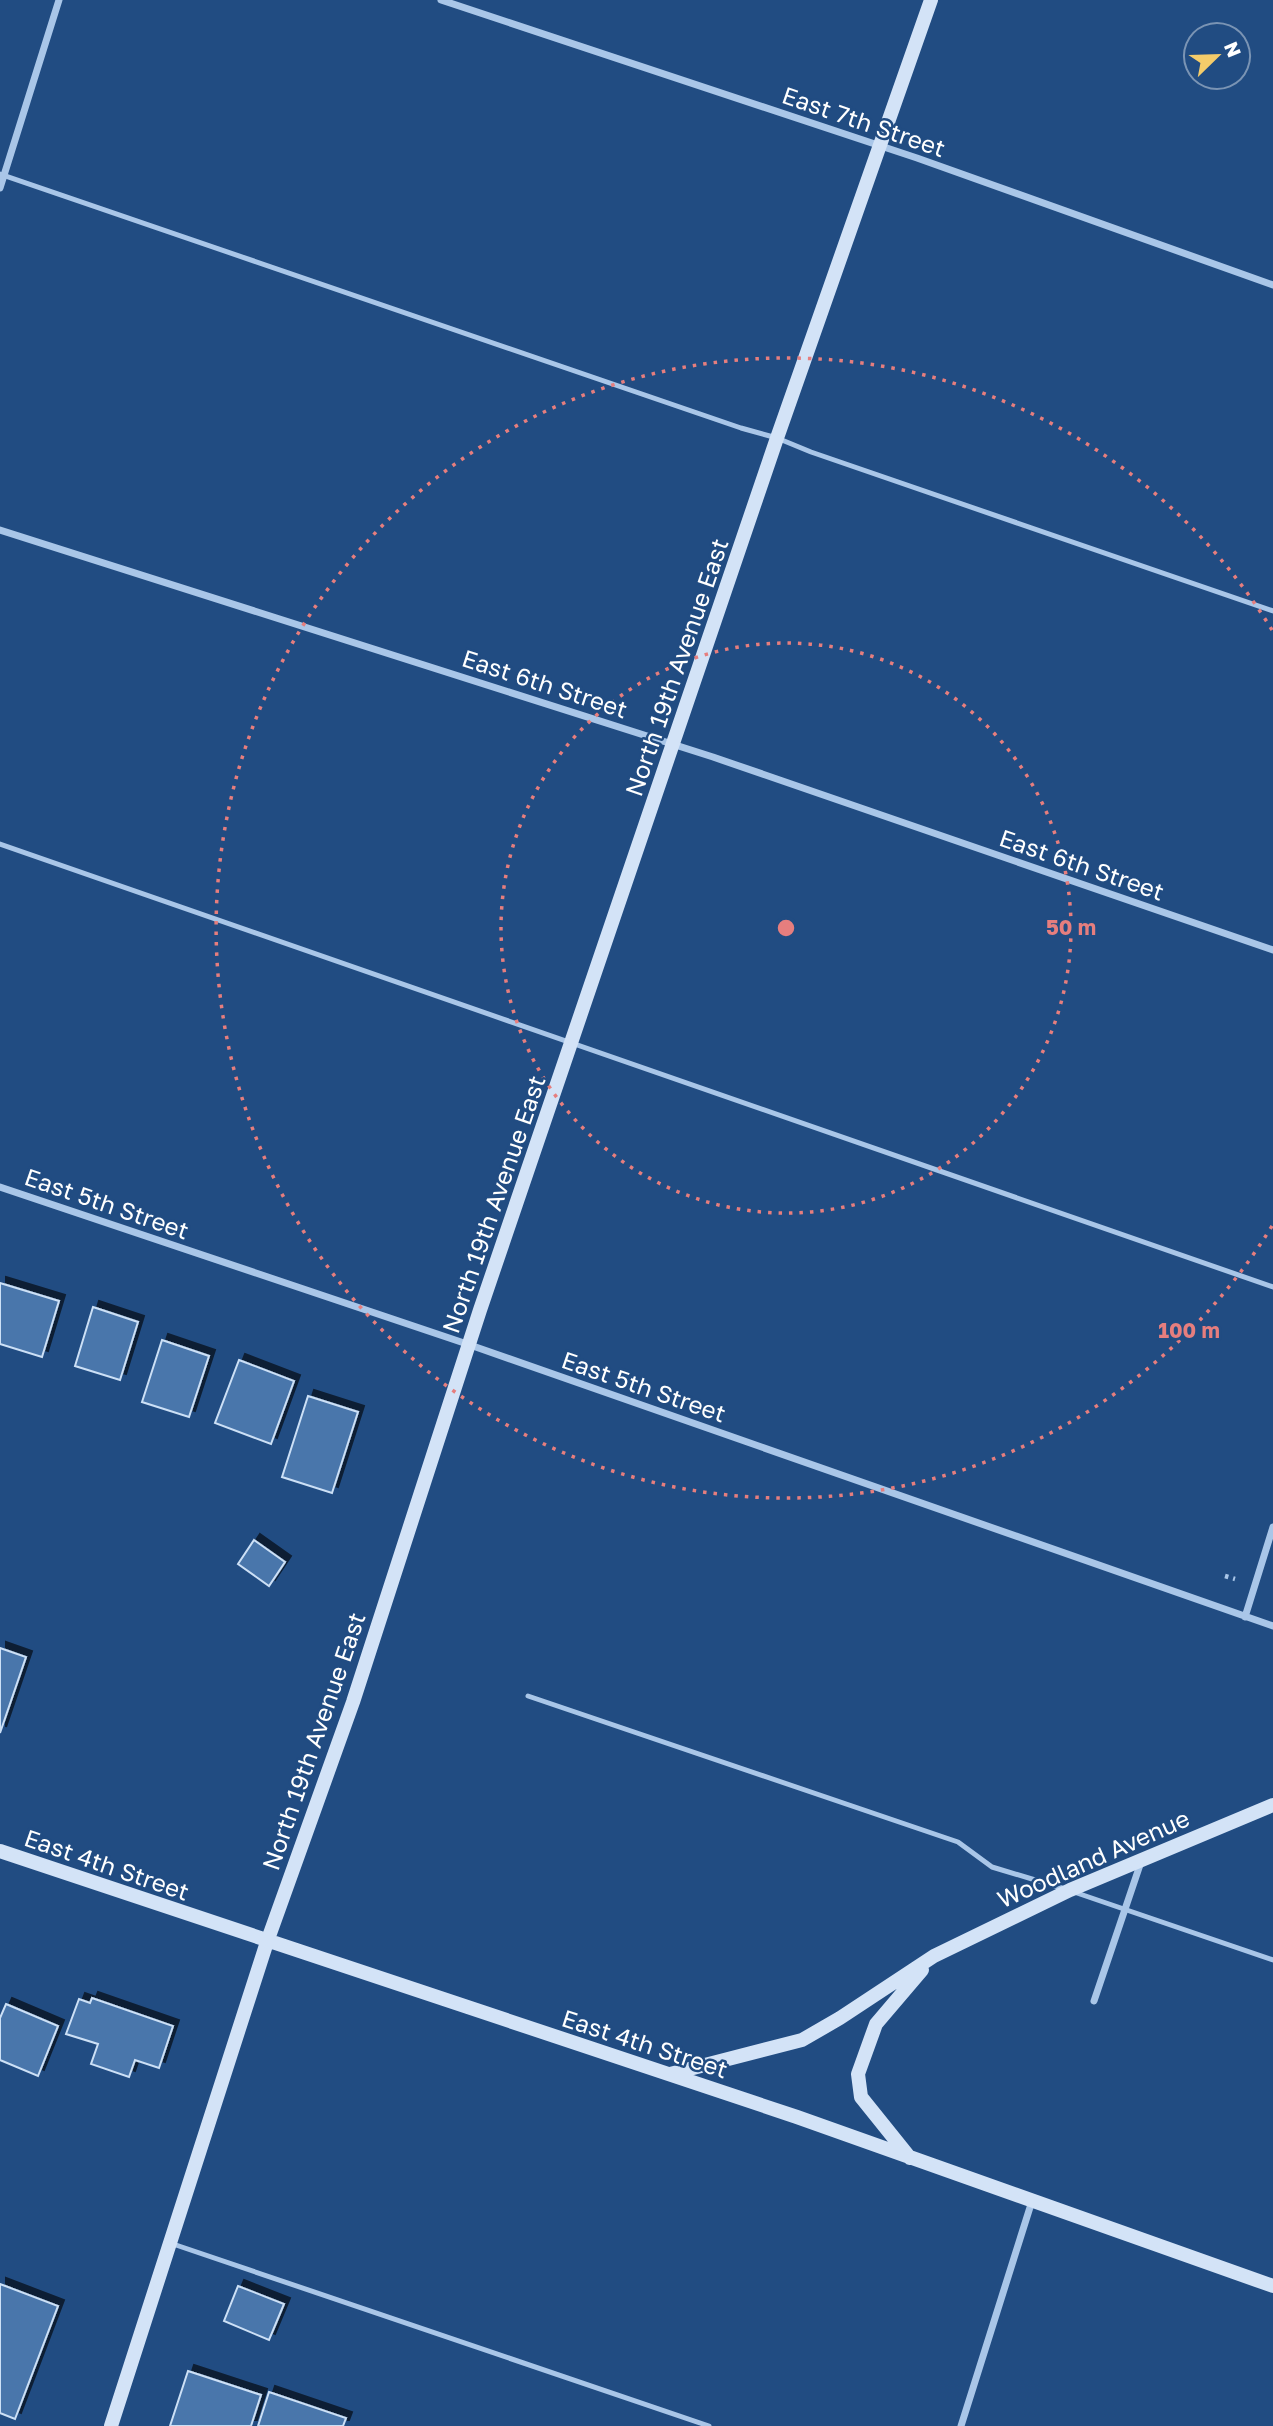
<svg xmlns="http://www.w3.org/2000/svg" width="1273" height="2426" font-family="'Golos Text',sans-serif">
<defs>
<filter id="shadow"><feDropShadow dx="6" dy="-6" stdDeviation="0" flood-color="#0009"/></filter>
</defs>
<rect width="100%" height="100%" fill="#214c82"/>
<path fill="#4a76ab" stroke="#cce0f6" stroke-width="2" filter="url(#shadow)" d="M0,1283L59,1301L42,1357L0,1344Z
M93,1307L138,1322L120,1380L75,1366Z
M162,1340L209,1356L189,1417L142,1402Z
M239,1360L294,1381L271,1444L215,1423Z
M308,1396L358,1412L332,1493L282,1477Z
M254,1540L285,1562L269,1586L238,1564Z
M0,1648L26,1657L0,1733Z
M92,1998L173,2026L159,2068L135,2060L129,2077L91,2064L98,2044L66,2034L79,1999L90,2003Z
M6,2004L58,2026L38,2076L0,2060V2018Z
M0,2284L58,2306L15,2419L0,2413Z
M238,2286L284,2304L269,2340L224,2321Z
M188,2371L261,2395L251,2426H170Z
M269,2392L346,2418L343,2426H258Z"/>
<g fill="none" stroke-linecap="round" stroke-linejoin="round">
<path stroke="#a9c6e8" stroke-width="4.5" stroke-dasharray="3.5 5" stroke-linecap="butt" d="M1225,1576L1235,1579"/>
<path stroke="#a9c6e8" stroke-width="5" d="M0,174L741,428L777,438L811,452L1273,611
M0,844L1273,1287
M528,1696L958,1842L992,1867L1065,1889
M1074,1892L1273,1960
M170,2243L709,2426"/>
<path stroke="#a9c6e8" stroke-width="7" d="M441,0L917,158L1273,285
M0,188L59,0
M0,530L713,757L1273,950
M0,1187L470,1345L1273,1626
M1245,1617L1273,1527
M1094,2001L1142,1859
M961,2426L1032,2201"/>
<path stroke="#d3e3f7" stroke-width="14" d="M0,1851L797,2117L1273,2286
M670,2074L802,2040L840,2018L934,1956L1070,1890L1273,1805
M910,2158L861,2097L858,2074L876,2024L922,1970
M111,2426L267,1942L353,1702L480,1310L777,438L931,0"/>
</g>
<g fill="none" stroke="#e67e7e" stroke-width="3.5" stroke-dasharray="3.5 7">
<circle cx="786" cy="928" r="285"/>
<path d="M1272 1226A570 570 0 1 1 1272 630"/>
</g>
<g text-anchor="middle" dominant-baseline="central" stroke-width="5" stroke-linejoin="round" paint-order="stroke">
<g font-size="24" fill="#fff" stroke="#214c82">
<text transform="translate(864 121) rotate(19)">East 7th Street</text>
<text transform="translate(676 667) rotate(-71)">North 19th Avenue East</text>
<text transform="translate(545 683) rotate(18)">East 6th Street</text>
<text transform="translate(1082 864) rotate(19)">East 6th Street</text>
<text transform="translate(107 1203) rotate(19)">East 5th Street</text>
<text transform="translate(493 1204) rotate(-71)">North 19th Avenue East</text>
<text transform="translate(644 1386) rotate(19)">East 5th Street</text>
<text transform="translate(313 1741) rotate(-71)">North 19th Avenue East</text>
<text transform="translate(1093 1858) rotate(-24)">Woodland Avenue</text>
<text transform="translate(107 1864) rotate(19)">East 4th Street</text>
<text transform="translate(645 2043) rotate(18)">East 4th Street</text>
</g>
</g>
<circle cx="786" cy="928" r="10" fill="#e67e7e" stroke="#214c82" stroke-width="3.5"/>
<g font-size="21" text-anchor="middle" font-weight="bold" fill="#e67e7e" stroke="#214c82" stroke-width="5" stroke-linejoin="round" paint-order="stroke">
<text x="1071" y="935">50 m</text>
<text x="1189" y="1338">100 m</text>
</g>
<g transform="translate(1217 56) rotate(67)"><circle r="33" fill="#214c82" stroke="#7a94b4" stroke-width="2"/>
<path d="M0-5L12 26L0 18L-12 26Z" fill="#f4cc6a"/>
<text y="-10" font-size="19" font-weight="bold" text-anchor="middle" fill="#ffffff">N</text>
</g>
</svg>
